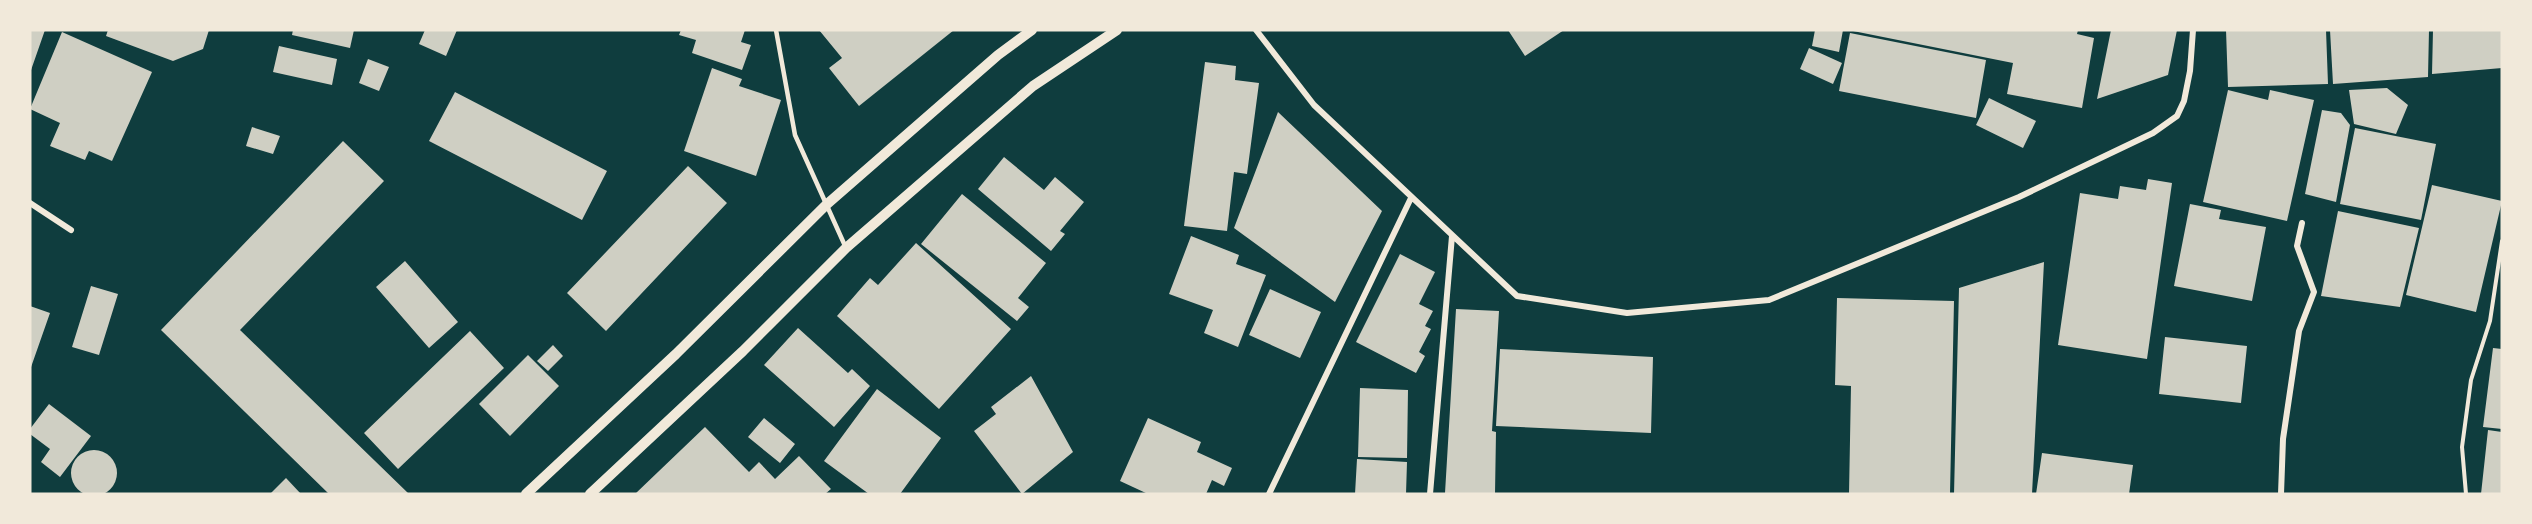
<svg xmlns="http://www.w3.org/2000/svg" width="2532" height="524" font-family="Cabin,sans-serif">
<rect width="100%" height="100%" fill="#0f3d3e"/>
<path fill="#cfcfc3" d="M30,30H45L30,73Z
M108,30H209L203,49L173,61L106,36Z
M293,30H354L350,48L292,35Z
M425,30H457L446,56L419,44Z
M681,30H745L741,42L751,45L742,70L692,53L696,40L679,35Z
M819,30H954L859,106L829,68L842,58Z
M1508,30H1564L1525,56Z
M1815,30H1843L1839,52L1812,46Z
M1848,30H2078L2077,34L2094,38L2082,108L2007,94L2013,63Z
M2111,30H2177L2168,75L2097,99Z
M2226,30H2326L2328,84L2228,87Z
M2330,30H2429L2428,77L2333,84Z
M2433,30H2502V68L2432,74Z
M62,32L152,72L112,161L89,151L85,160L50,146L60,123L30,109Z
M1850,33L1986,60L1976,118L1839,91Z
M279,46L337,59L332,85L273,72Z
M1809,48L1842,63L1833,84L1800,69Z
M368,59L389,67L379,91L359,83Z
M1205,62L1236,66L1235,80L1259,83L1247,174L1234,172L1227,231L1184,226Z
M712,68L742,79L739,86L781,100L756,176L684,151Z
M2387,88L2408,105L2396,134L2354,124L2349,90Z
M2228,90L2268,100L2270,90L2314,100L2287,221L2203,202Z
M455,92L607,171L582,220L429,141Z
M1989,98L2036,121L2023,148L1976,125Z
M2322,110L2341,113L2350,125L2336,202L2305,194Z
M1278,112L1382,211L1335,302L1234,228Z
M252,127L280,136L273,154L246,146Z
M2355,128L2436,144L2421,220L2340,204Z
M343,141L384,181L240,330L409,494H329L161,330Z
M1004,157L1044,190L1055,177L1084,202L1060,231L1065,234L1051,251L978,189Z
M688,166L727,203L606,331L567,293Z
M2148,179L2172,183L2147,359L2058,345L2080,193L2118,199L2120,186L2146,190Z
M2432,185L2502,201L2476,312L2406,295Z
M962,194L1046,263L1018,298L1029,307L1017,321L921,244Z
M2190,204L2221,210L2219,219L2266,227L2252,301L2174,286Z
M2338,211L2419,228L2400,307L2321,296Z
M1191,236L1239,255L1236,264L1266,275L1238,347L1204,333L1213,310L1169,294Z
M916,243L1011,329L939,409L837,316L870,278L878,285Z
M1400,254L1435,272L1419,304L1433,311L1425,326L1431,329L1419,352L1425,356L1416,373L1356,342Z
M405,261L458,322L429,348L376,287Z
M2044,262L2032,494H1954L1959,288Z
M91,286L118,294L99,355L72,347Z
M1270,289L1321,312L1300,358L1249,335Z
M1837,298L1954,301L1950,494H1849L1851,386L1835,385Z
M30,306L50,313L30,370Z
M1456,309L1499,311L1492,431L1496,432L1495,494L1445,493Z
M798,328L848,373L852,369L870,386L834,427L764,365Z
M470,331L504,368L398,469L364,433Z
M2165,337L2247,346L2241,403L2159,394Z
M553,345L563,356L548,371L537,361Z
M2493,348L2502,349V429L2483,427Z
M1500,349L1653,357L1651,433L1496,426Z
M528,355L559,386L510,436L479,404Z
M1031,376L1073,452L1022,494L974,431L996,414L991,407Z
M1360,388L1408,390L1407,458L1358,457Z
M877,389L941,438L900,494H869L824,461Z
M49,404L91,436L60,477L41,462L50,449L30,434V429Z
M764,418L795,444L780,463L748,437Z
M1148,418L1201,442L1197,452L1232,468L1224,486L1212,480L1206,494H1148L1120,481Z
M705,427L749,472L759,462L775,479L799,456L831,489L825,494H635Z
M2488,430L2502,432V494H2481Z
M71 473a23 23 0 1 1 46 0a23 23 0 1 1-46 0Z
M2042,453L2133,465L2129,494H2036Z
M1357,459L1407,462L1406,494H1355Z
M286,478L301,494H270Z"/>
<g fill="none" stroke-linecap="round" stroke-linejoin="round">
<path stroke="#f1e9da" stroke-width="4" d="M2466,494L2462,447L2471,380L2490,321L2502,241"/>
<path stroke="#f1e9da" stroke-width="4.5" d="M776,30L795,135L846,248"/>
<path stroke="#f1e9da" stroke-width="6" d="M1256,30L1314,105L1517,296L1627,313L1769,300L2019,197L2153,133L2177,116L2184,101L2190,71L2193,30
M30,203L71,230
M1269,494L1411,198
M1430,494L1452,236
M2281,494L2283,439L2299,331L2314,292L2297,246L2302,223"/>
<path stroke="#f1e9da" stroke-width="10" d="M526,494L676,354L826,205L998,55L1032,30
M590,494L743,351L846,248L1033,86L1117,30"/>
</g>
<rect width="2532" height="524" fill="none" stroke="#f1e9da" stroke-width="63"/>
</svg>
